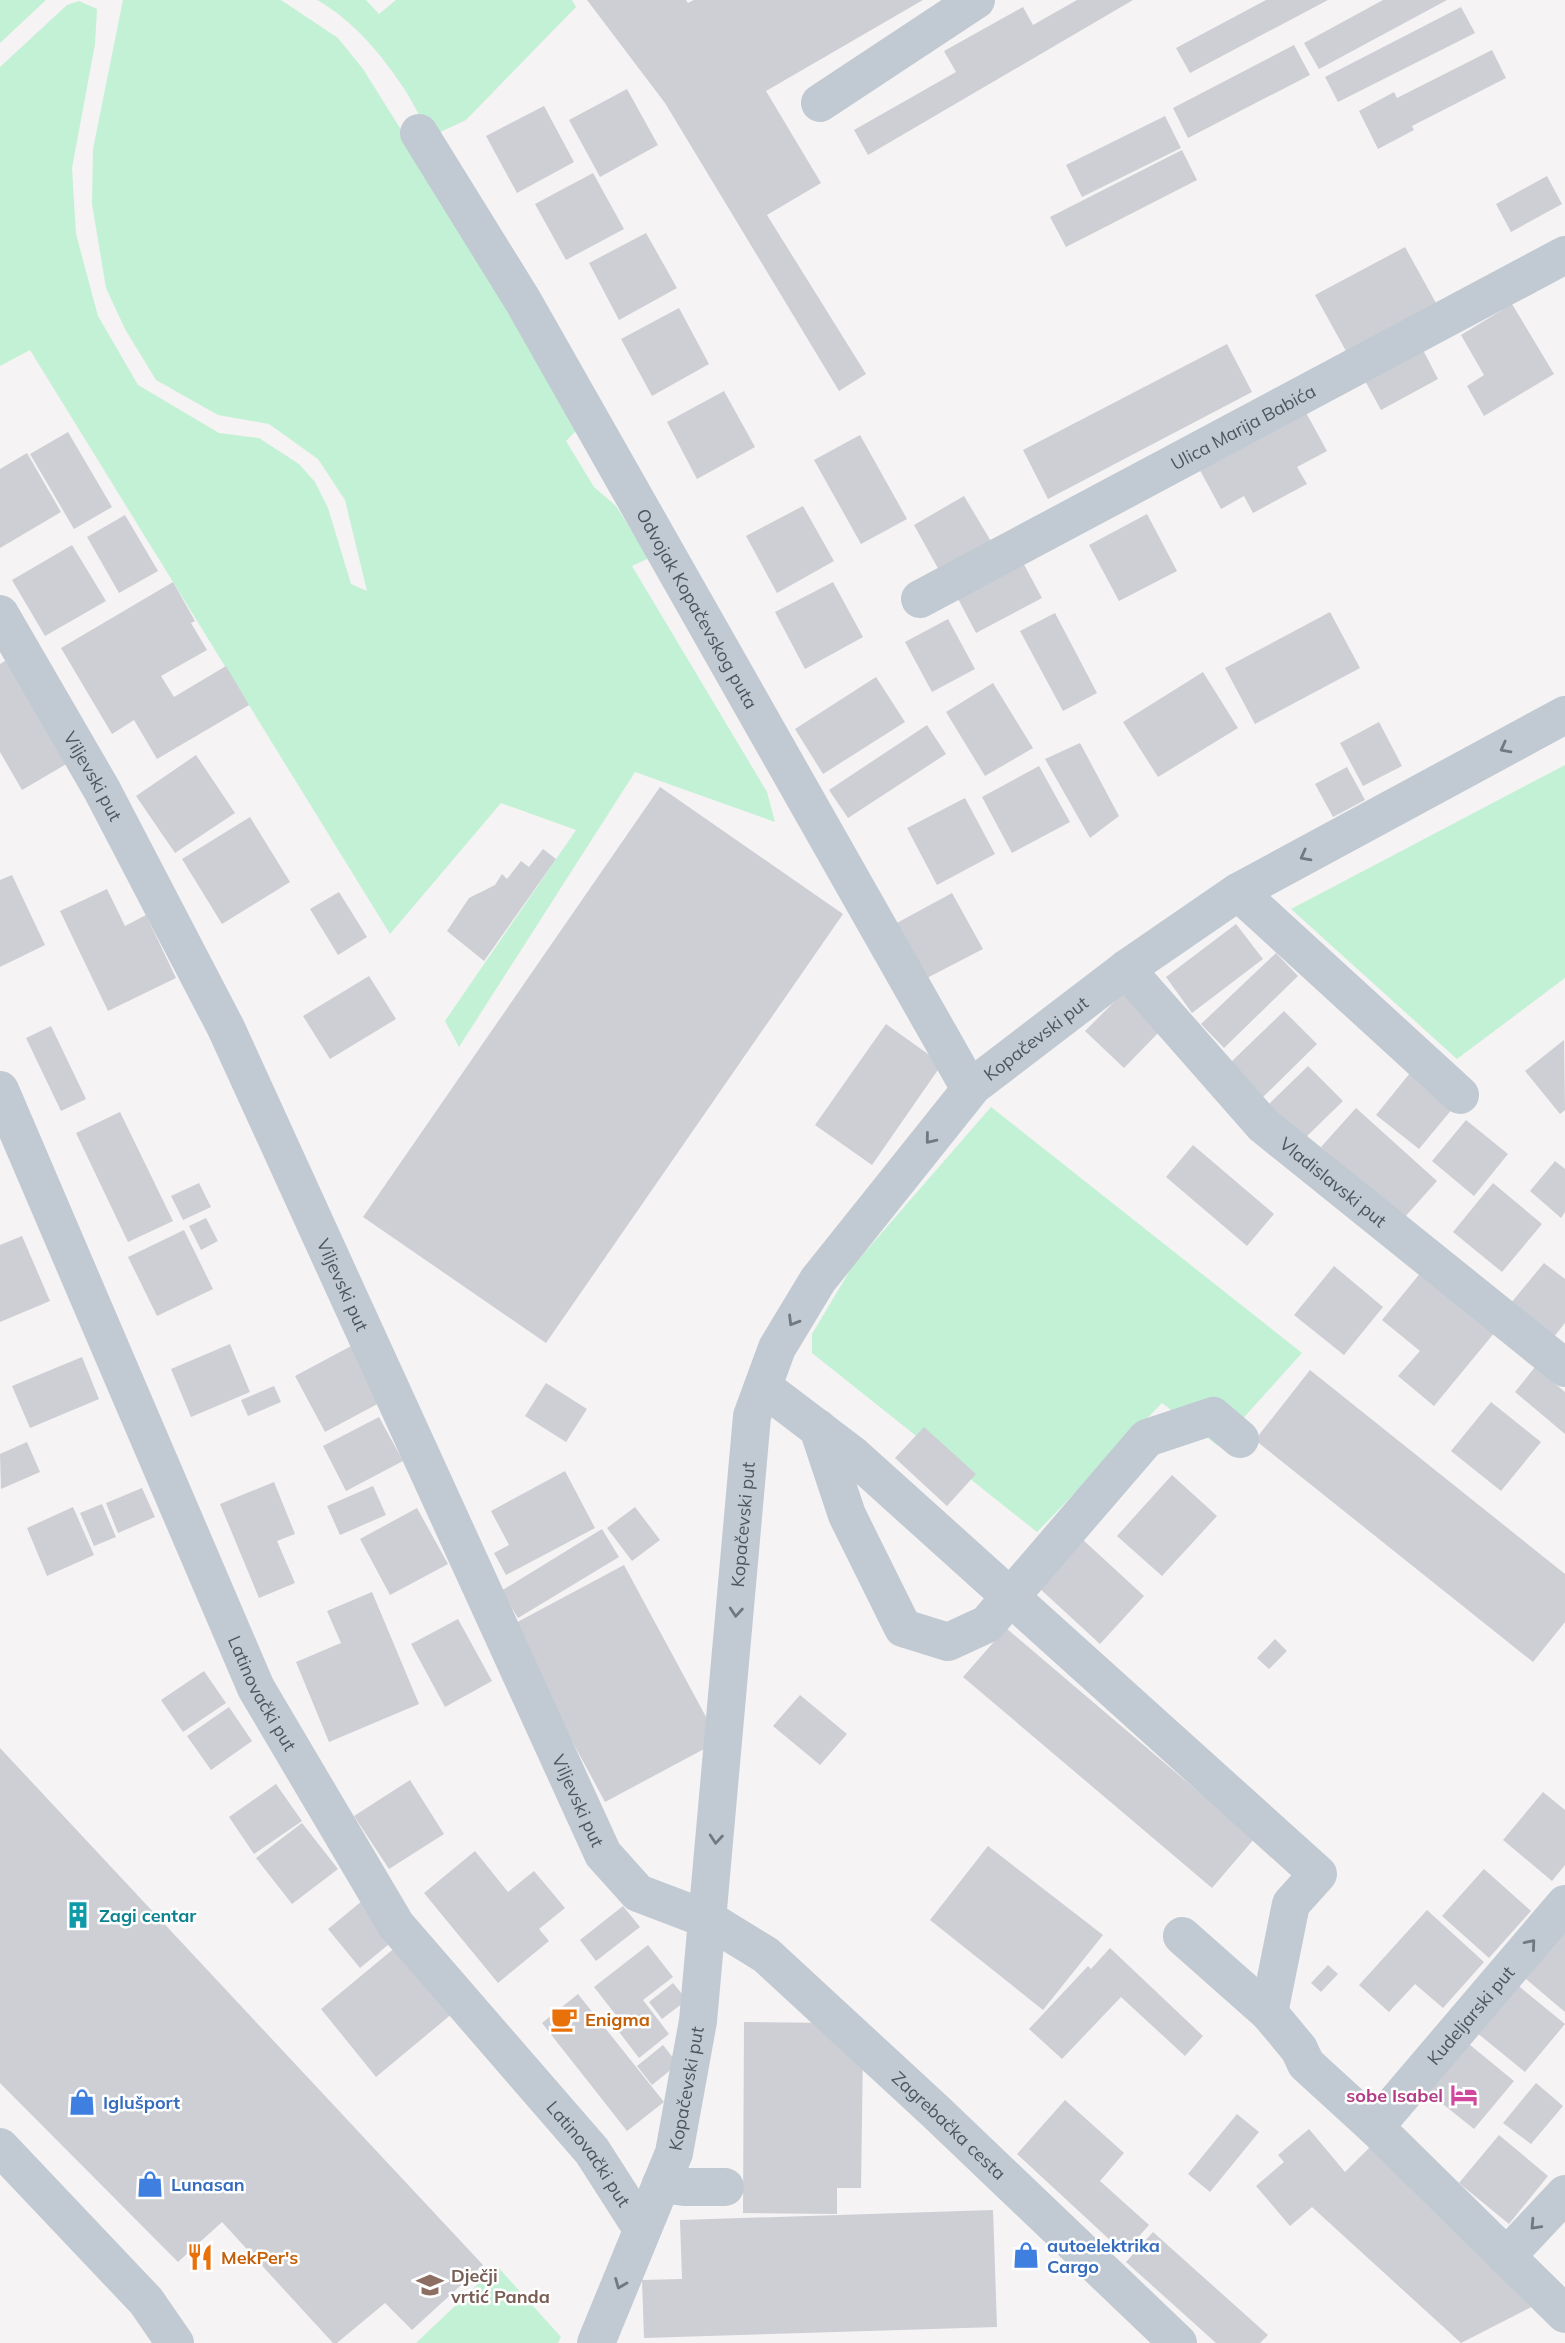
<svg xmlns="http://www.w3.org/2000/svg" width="1565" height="2343" font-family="Mulish,sans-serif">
<rect width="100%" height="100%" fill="#f5f3f3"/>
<path fill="#c3f1d5" d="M0,0H46L0,43Z
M123,0H281L338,38L363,69L452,211L576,431L566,441L594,487L616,506L649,558L632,566L767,792L775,822L635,772L459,1047L445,1021L576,830L501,803L390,934L30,350L0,366V67L67,5L79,1L97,9L95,44L72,168L76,234L98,316L138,385L219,433L259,438L299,464L315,482L328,508L351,584L367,591L345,500L318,459L269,424L218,415L156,380L125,329L106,288L92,204L93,149Z
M317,0H366L379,14L396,0H572L576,7L466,120L436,134C420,122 416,107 405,90C382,55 354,21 317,0Z
M1565,765V978L1457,1059L1291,909Z
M991,1107L1302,1353L1218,1446L1162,1403L1037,1532L812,1353V1334L852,1267Z
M497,2266L561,2337L558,2343H416Z"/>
<path fill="#cdcfd5" d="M587,0H686L688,3L694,0H923L766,91L821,183L767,215L866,374L839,391L665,103Z
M1077,0H1133L868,155L854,130L956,72L944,51L1023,7L1033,25Z
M1266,0H1328L1190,73L1176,48Z
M1383,0H1447L1319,69L1304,43Z
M1461,7L1475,33L1338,102L1325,77Z
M1294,45L1310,75L1188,138L1173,108Z
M1492,50L1506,78L1412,126L1414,130L1378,149L1359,111L1394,92L1397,98Z
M627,89L658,145L600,177L569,120Z
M544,106L574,162L517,193L486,136Z
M1165,116L1181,148L1082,197L1066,165Z
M1182,150L1197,180L1066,247L1050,217Z
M593,173L624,229L566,260L535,204Z
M1547,176L1562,204L1511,232L1496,204Z
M646,233L677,288L619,320L589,263Z
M1405,247L1436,303L1346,351L1315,295Z
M1512,304L1554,374L1484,416L1467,386L1484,375L1461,335Z
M679,308L709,364L652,396L621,339Z
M1227,344L1252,392L1048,499L1023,450Z
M1422,348L1438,379L1381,410L1364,379Z
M724,391L755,447L697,479L667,422Z
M1304,409L1327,451L1297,467L1307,484L1253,513L1244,496L1221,509L1196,463Z
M68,432L112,507L74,529L30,454Z
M860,435L907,519L861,544L814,460Z
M27,453L61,512L0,548V469Z
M964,496L992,543L940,572L914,525Z
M803,506L834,561L777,593L746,536Z
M1147,514L1177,571L1119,601L1089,545Z
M125,515L158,571L119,593L87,537Z
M72,545L106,601L45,636L12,580Z
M1021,559L1042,598L976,633L955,593Z
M173,582L195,621L191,623L207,650L161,676L174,697L226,666L249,705L157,759L134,720L112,734L61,648Z
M833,582L863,637L805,669L775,612Z
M1330,612L1360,668L1255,724L1225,668Z
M1055,613L1097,693L1063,711L1020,631Z
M948,619L975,669L932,692L905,642Z
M13,656L75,759L22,790L0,752V664Z
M1203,672L1238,728L1158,777L1123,722Z
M876,677L905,722L823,774L795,729Z
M993,683L1033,748L985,776L946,712Z
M1379,722L1402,766L1363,786L1340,743Z
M927,725L946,754L848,818L829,790Z
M1080,743L1119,816L1090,838L1045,759Z
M196,755L235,813L175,853L136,796Z
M1039,766L1070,822L1012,853L982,797Z
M1347,767L1365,800L1333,817L1315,784Z
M660,787L843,914L546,1343L363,1217Z
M965,798L995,854L937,885L907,828Z
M250,817L290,882L222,924L182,859Z
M543,849L556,859L484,961L447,931L469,898L495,885L502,874L507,879L521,861L529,867Z
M12,875L45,945L0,967V880Z
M107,889L125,926L146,915L176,978L108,1011L60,911Z
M339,892L367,937L338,955L310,909Z
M952,893L983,949L925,979L895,924Z
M1236,924L1263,959L1192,1013L1166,977Z
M1276,953L1298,976L1224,1048L1201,1024Z
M369,976L396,1019L330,1059L303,1016Z
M1125,991L1163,1028L1124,1068L1085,1031Z
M1284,1011L1317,1044L1263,1097L1230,1063Z
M886,1024L942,1064L872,1165L815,1125Z
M51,1026L86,1099L61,1111L26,1038Z
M1564,1040L1565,1110L1560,1114L1525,1071Z
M1308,1066L1343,1101L1302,1141L1267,1106Z
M1410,1073L1453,1108L1419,1149L1376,1115Z
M1356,1108L1437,1181L1403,1219L1321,1147Z
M120,1112L173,1221L128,1242L76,1133Z
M1466,1120L1508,1154L1474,1196L1432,1161Z
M1193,1145L1274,1214L1247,1246L1166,1177Z
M1555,1161L1565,1169V1212L1561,1218L1530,1191Z
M199,1183L211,1207L183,1220L171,1196Z
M1493,1183L1542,1224L1502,1272L1453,1232Z
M206,1218L218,1241L201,1250L189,1226Z
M184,1230L213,1289L157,1316L128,1257Z
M22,1236L50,1301L0,1322V1245Z
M1544,1263L1565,1279V1323L1553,1338L1511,1303Z
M1334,1266L1383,1307L1344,1355L1294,1315Z
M1422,1271L1495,1332L1434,1406L1398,1376L1420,1351L1382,1320Z
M230,1344L250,1392L191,1417L171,1369Z
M353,1345L383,1401L325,1432L295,1376Z
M82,1357L99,1399L30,1428L12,1386Z
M1535,1367L1565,1392V1434L1515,1392Z
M1310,1370L1565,1574V1622L1533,1662L1255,1440Z
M546,1383L587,1409L566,1442L525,1416Z
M274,1386L281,1402L248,1416L241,1400Z
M1491,1402L1541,1442L1501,1491L1451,1451Z
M379,1417L403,1461L346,1491L323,1446Z
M924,1427L976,1474L947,1506L895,1458Z
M27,1442L40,1472L1,1489L0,1454Z
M565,1471L595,1528L506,1575L494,1553L509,1545L491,1511Z
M1172,1475L1217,1516L1162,1576L1117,1536Z
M274,1482L295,1534L277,1541L295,1583L259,1598L220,1504Z
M373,1486L386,1515L340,1535L327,1506Z
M142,1488L155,1517L118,1533L106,1503Z
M102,1504L116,1537L94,1546L80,1513Z
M73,1507L94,1555L47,1576L27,1528Z
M635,1507L660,1540L632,1561L607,1528Z
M417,1508L448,1564L390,1595L360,1539Z
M602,1529L619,1557L518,1618L501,1591Z
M1081,1538L1144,1596L1100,1644L1037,1586Z
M624,1565L719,1741L605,1802L510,1626Z
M372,1592L419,1704L329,1742L296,1662L341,1643L327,1611Z
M458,1619L492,1681L445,1707L411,1644Z
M1006,1628L1254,1839L1212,1888L963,1677Z
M1275,1639L1287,1651L1269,1669L1257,1658Z
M204,1671L226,1703L183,1732L161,1700Z
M800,1695L847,1734L820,1765L773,1726Z
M229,1707L252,1741L211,1770L187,1736Z
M0,1748L483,2265L412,2330L385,2303L337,2343H333L222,2222L178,2262L0,2083Z
M410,1780L444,1834L389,1869L354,1816Z
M276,1784L302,1821L254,1854L229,1817Z
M1543,1792L1565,1810V1865L1552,1881L1503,1840Z
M302,1823L338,1869L292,1904L256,1858Z
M988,1846L1103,1935L1043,2010L930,1920Z
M475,1851L508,1892L534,1871L565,1908L539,1929L549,1941L498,1983L424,1893Z
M1484,1869L1531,1911L1489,1958L1442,1916Z
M362,1901L394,1940L360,1968L328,1929Z
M623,1906L640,1927L596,1961L580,1940Z
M1427,1910L1484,1962L1443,2008L1415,1984L1389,2012L1359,1985Z
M1565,1931V2012L1526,1979Z
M648,1945L673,1977L643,2000L669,2034L639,2058L613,2024L619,2019L594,1987Z
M397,1946L453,2013L376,2077L321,2009Z
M1110,1948L1203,2036L1185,2056L1121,1997L1062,2059L1029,2029L1088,1966L1091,1969Z
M1328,1965L1338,1974L1321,1992L1311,1983Z
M673,1983L687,2000L662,2019L649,2002Z
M1515,1983L1565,2024L1525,2072L1476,2032Z
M578,1994L664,2102L627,2131L542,2023Z
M744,2022L839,2023V2049H863L861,2188H837V2214L743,2213Z
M1464,2040L1514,2081L1474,2129L1424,2089Z
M663,2045L678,2064L652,2085L637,2066Z
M1536,2083L1563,2106L1531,2144L1503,2123Z
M1065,2100L1124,2153L1100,2181L1149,2225L1124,2253L1017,2154Z
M1237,2114L1259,2132L1210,2192L1188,2174Z
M1309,2129L1345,2172L1372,2145L1539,2303L1461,2343L1312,2207L1290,2226L1256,2186L1284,2162L1278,2155Z
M1499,2135L1548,2176L1509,2224L1459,2183Z
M993,2210L997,2327L644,2338L642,2280L682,2279L680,2220Z
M1153,2232L1268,2335L1260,2343H1216L1126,2262Z"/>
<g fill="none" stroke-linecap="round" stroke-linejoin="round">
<g stroke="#c1cad2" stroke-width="38">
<path d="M820,103L976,0"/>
<path id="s1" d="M419,133L523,301L970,1089"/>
<path id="s2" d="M920,599L1565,255"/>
<path id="s3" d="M0,614L102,790L226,1028L603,1854L638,1893L709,1920L766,1955L935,2111L1178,2343"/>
<path d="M1238,892L1460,1095"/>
<path id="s4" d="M1126,969L1263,1125L1565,1368"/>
<path id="s5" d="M0,1090L256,1688L396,1925L592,2151L642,2229"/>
<path d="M763,1387L854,1456L1318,1874L1291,1904L1269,2013L1182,1936"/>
<path d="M818,1428L847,1515L903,1628L948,1642L987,1624L1147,1438L1213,1416L1240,1439"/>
<path d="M1269,2013L1299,2049L1306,2064L1375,2127L1565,2314"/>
<path id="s6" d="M1375,2127L1565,1904"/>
<path d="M0,2147L146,2301L175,2343"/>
<path d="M661,2184L684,2187H725"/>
<path d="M1506,2257L1565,2194"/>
<path id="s7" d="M596,2343L674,2153L698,2021L752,1416L777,1348L818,1280L973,1086L1126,969L1238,892L1565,715"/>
</g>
</g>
<defs><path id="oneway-chevron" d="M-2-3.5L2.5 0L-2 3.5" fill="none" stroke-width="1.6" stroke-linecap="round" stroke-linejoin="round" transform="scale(1.75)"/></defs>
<g stroke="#6e7983">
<use href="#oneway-chevron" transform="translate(1505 748) rotate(152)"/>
<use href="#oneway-chevron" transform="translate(1305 856) rotate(152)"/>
<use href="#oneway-chevron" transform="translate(930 1139) rotate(129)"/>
<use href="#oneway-chevron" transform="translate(793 1321) rotate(121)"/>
<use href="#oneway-chevron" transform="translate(736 1612) rotate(95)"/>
<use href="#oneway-chevron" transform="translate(716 1839) rotate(95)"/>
<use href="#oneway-chevron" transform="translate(1531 1944) rotate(-50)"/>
<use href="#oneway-chevron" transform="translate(1535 2225) rotate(133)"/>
<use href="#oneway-chevron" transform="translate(620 2284) rotate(112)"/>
</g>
<defs>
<symbol id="building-bare" viewBox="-9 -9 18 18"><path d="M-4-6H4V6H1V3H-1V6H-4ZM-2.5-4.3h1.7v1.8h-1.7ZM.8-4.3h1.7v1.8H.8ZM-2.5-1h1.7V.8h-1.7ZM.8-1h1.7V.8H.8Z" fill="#0f9aa8" stroke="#fff" stroke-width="2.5" paint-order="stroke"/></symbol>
<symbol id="cafe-bare" viewBox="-9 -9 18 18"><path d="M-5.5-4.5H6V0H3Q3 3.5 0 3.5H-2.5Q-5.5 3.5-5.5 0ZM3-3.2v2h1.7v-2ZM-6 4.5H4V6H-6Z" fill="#e8710a" stroke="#fff" stroke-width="2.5" paint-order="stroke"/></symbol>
<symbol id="hotel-bare" viewBox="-9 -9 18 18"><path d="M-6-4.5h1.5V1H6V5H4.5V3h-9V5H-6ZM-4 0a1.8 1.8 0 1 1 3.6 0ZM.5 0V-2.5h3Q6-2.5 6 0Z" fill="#d1479c" stroke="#fff" stroke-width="2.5" paint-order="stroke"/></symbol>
<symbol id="shop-bare" viewBox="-9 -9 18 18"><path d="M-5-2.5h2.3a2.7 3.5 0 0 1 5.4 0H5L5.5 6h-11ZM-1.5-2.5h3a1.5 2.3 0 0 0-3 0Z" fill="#3f7fe0" stroke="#fff" stroke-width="2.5" paint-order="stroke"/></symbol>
<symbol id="restaurant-bare" viewBox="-9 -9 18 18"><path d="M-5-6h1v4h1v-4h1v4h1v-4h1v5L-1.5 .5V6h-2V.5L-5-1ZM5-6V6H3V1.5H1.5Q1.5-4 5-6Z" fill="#e8710a" stroke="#fff" stroke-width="2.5" paint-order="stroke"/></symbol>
<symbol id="school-bare" viewBox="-9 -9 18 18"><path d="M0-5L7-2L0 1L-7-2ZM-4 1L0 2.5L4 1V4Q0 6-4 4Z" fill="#8d6e63" stroke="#fff" stroke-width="2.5" paint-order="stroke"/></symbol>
</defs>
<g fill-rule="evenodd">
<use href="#building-bare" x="59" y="1896" width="38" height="38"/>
<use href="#cafe-bare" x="545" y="2000" width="38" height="38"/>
<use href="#hotel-bare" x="1445" y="2076" width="38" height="38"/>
<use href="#shop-bare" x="63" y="2083" width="38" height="38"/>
<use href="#shop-bare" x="131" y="2165" width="38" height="38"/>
<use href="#shop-bare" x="1007" y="2236" width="38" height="38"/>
<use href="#restaurant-bare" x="181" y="2238" width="38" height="38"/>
<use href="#school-bare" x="411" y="2266" width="38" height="38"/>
</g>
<g text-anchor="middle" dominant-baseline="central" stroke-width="5" stroke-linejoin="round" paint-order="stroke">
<g font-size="18" fill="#4a5661" stroke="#fff">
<text stroke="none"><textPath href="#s2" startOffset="366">Ulica Marija Babića</textPath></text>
<text stroke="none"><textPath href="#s1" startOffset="551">Odvojak Kopačevskog puta</textPath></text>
<text stroke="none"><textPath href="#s3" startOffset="187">Viljevski put</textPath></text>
<text stroke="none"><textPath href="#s7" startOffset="1426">Kopačevski put</textPath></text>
<text stroke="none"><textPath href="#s4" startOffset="298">Vladislavski put</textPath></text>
<text stroke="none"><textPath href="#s3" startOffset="754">Viljevski put</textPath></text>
<text stroke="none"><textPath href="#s7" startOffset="838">Kopačevski put</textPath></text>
<text stroke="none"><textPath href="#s5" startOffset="658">Latinovački put</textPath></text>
<text stroke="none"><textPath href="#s3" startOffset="1321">Viljevski put</textPath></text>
<text stroke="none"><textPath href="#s6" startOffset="147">Kudeljarski put</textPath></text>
<text stroke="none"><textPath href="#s7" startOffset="271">Kopačevski put</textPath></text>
<text stroke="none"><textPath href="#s3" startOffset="1825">Zagrebačka cesta</textPath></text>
<text stroke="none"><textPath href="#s5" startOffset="1225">Latinovački put</textPath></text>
</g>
<g font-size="18" font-weight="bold" fill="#0d838f" stroke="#fff" text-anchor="start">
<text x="99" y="1915">Zagi centar</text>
</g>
<g font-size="18" font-weight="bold" fill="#c56008" stroke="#fff" text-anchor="start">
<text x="585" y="2019">Enigma</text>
<text x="221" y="2257">MekPer's</text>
</g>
<g font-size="18" font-weight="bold" fill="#b23c85" stroke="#fff" text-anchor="end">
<text x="1443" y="2095">sobe Isabel</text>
</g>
<g font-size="18" font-weight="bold" fill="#366cbe" stroke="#fff" text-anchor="start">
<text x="103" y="2102">Iglušport</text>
<text x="171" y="2184">Lunasan</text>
<text x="1047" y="2245">autoelektrika<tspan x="1047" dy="21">Cargo</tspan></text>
</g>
<g font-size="18" font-weight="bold" fill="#785e54" stroke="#fff" text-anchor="start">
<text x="451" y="2275">Dječji<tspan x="451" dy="21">vrtić Panda</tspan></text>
</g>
</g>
</svg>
